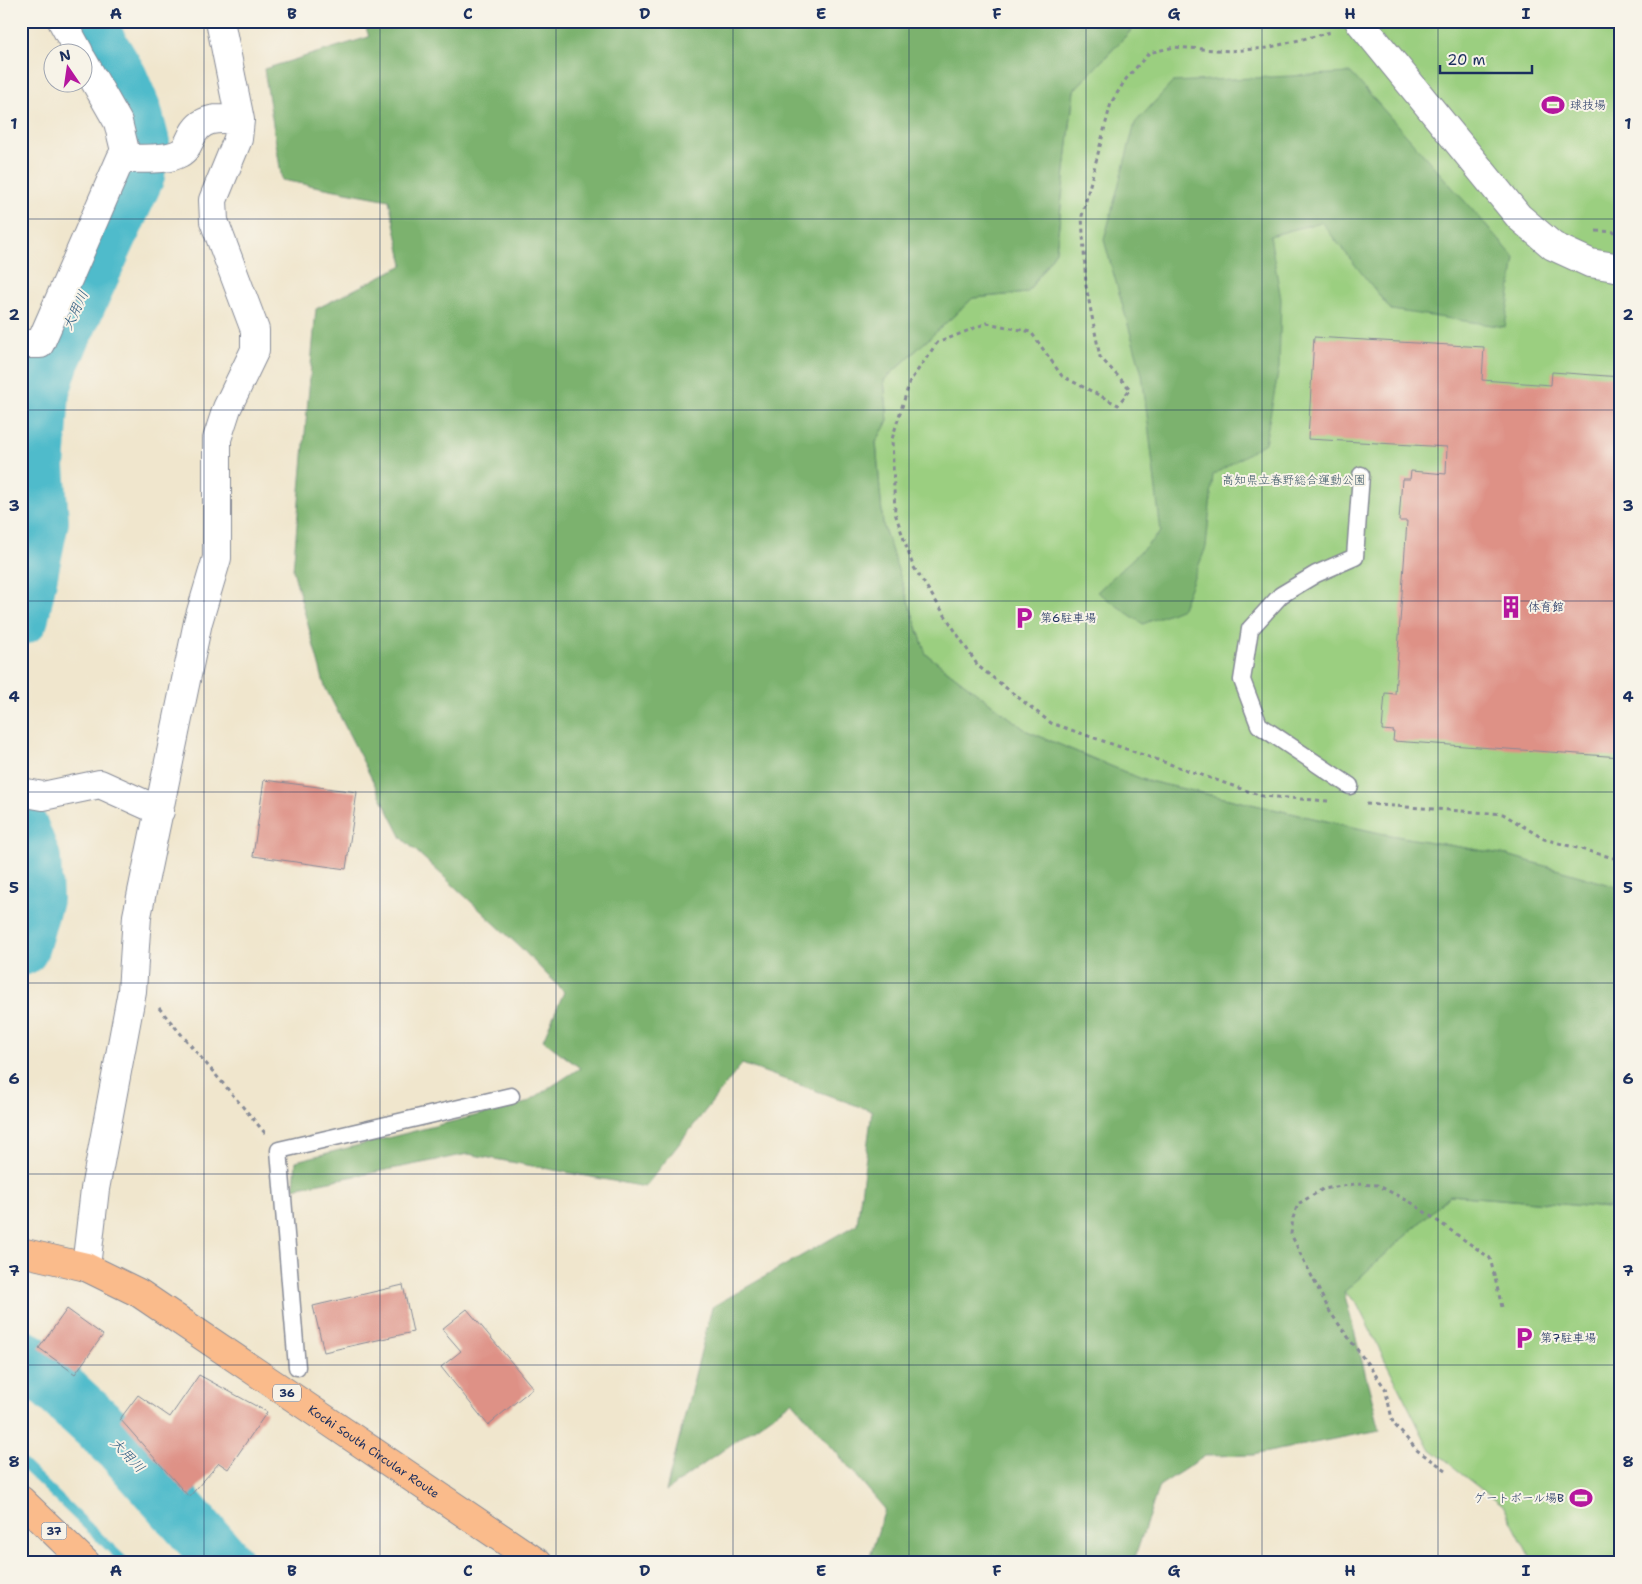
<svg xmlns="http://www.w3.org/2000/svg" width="1642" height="1584" font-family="'Shantell Sans','Klee One',sans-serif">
<rect width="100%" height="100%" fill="#f7f3e8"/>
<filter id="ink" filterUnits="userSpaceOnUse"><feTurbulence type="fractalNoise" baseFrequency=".02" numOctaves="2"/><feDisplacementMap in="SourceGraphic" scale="10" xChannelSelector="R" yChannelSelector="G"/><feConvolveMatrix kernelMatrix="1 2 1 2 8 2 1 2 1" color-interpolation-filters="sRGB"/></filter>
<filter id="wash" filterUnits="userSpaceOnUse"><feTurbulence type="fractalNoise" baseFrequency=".0096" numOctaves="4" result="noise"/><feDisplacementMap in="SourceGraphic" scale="20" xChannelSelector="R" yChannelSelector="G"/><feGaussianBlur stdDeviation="1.12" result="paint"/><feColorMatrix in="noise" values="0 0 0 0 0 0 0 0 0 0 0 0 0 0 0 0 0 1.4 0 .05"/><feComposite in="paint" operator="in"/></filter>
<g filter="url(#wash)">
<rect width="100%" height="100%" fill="#f0e6cd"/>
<path fill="#9bcf80" stroke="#5b7f6f" d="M1140,21H1621V888L1507,855L1384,834L1144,780L1027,731L926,654L883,525L876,442L888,421L884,380L973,298L1027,293L1056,251L1074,90Z
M1450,1195L1621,1209V1563H1533L1503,1505L1429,1448L1356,1302L1344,1292Z"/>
<path fill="#7cb26e" stroke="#4c7066" d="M364,21H1140L1074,90L1056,251L1027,293L973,298L884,380L888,421L876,442L883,525L926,654L1027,731L1144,780L1384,834L1507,855L1621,888V1209L1450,1195L1344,1292L1380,1430L1253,1455L1205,1456L1159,1486L1133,1563H868L885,1509L792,1401L666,1491L712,1307L857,1224L872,1111L742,1064L645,1187L468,1154L294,1188L296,1161L526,1103L580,1068L543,1040L564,992L520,947L402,838L325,687L293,570L316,309L403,265L389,200L282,180L264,69L369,37Z
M1351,73L1515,258L1505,327L1391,310L1321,222L1270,236L1281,299L1279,368L1265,443L1213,475L1206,547L1182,608L1143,624L1097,592L1161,532L1142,374L1104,240L1135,123L1173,82Z"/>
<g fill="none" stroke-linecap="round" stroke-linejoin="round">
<path stroke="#50bbcb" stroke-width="9" d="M21,1462L126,1563"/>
<path stroke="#50bbcb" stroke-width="56" d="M21,617L41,521L37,467L42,391L52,360L137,175L142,143L134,112L120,79L85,21
M21,829L33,859L35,899L21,948
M21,1357L27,1360L120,1445L225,1563"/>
</g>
<g id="blocks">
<path fill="#de9186" d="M1314,337L1484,347L1482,380L1551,385L1552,372L1621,377V757L1393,741L1394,731L1382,730L1385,693L1395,694L1407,521H1399L1402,479H1410L1411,471L1446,474L1447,447L1308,439Z
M264,780L357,792L346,869L253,856Z
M403,1285L413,1332L324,1352L313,1306Z
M67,1309L103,1335L75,1374L39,1348Z
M467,1309L533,1388L488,1425L441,1367L461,1351L442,1329Z
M199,1375L267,1412L228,1469L219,1463L189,1497L120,1419L138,1395L170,1417Z"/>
</g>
</g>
<g filter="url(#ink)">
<use href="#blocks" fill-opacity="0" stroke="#868a96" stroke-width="1"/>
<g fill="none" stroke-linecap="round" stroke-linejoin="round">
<defs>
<path id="service" d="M1350,786L1259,725L1242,680L1250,629L1281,595L1316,574L1355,557L1361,475
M297,1367L279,1150L511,1096"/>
<path id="minor" d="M62,21L79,52
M1359,21L1519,217L1553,246L1590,263L1621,268
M127,159C143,158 166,161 180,153C186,150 188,144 191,138C200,116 219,118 240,120
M21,344H40L121,158L127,159L118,122L82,59
M21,792L43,796L100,784L160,811
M86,1267L95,1189L132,991L137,916L198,622L217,558V439L227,408L255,350V330L214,221L213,200L238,139L240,120L220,21"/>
<g id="primary">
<path id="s1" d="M21,1252L86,1267L139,1293L538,1563"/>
<path d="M21,1500L86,1563"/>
</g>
</defs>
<use href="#service" stroke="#868a96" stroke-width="19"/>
<use href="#minor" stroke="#868a96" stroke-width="30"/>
<use href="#primary" stroke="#868a96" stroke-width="30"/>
<path stroke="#868a96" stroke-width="3" stroke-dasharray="4 4" stroke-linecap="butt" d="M1596,231L1621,232
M1328,801L1262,796L1051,723L978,666L913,566L895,513L892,439L910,381L937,343L987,323L1031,332L1062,376L1118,405L1130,389L1100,357L1086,286L1082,216L1111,103L1126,79L1149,53L1174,47L1230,51L1267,48L1331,32
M1366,804L1503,814L1544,839L1621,860
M159,1008L265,1133
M1446,1470L1418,1451L1393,1423L1385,1388L1330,1312L1301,1255L1291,1234L1293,1218L1298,1204L1323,1189L1355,1184L1377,1185L1412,1203L1490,1258L1503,1311"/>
<use href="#service" stroke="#fff" stroke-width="16"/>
<use href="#minor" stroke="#fff" stroke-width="28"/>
<use href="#primary" stroke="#fabb8b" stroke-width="28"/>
</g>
</g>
<path fill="none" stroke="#1b2f5e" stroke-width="1" stroke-opacity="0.55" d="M204,21V1563M380,21V1563M556,21V1563M733,21V1563M909,21V1563M1086,21V1563M1262,21V1563M1438,21V1563M21,219H1621M21,410H1621M21,601H1621M21,792H1621M21,983H1621M21,1174H1621M21,1365H1621"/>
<defs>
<symbol id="stadium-bare" viewBox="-9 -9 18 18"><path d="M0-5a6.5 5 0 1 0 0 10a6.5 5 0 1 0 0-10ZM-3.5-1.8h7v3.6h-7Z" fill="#b5179e" stroke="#f7f3e8" stroke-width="2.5" paint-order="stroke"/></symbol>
<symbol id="building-bare" viewBox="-9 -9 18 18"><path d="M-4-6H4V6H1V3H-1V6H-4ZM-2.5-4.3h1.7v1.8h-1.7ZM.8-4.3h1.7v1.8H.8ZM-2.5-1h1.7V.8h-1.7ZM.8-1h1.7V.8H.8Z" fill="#b5179e" stroke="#f7f3e8" stroke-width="2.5" paint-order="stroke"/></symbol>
<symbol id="parking-bare" viewBox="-9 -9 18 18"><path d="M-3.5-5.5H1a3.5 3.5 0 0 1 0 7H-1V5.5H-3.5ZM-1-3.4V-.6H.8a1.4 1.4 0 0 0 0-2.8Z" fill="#b5179e" stroke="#f7f3e8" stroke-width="2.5" paint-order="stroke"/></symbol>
</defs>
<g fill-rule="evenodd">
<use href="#stadium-bare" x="1537" y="89" width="32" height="32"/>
<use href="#building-bare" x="1495" y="591" width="32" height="32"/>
<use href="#parking-bare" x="1008" y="602" width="32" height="32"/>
<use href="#parking-bare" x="1508" y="1322" width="32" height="32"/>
<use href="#stadium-bare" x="1565" y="1482" width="32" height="32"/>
</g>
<g text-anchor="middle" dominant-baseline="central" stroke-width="4" stroke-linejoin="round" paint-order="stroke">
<g fill="#f7f3e8" stroke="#5d6a87" stroke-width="1">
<rect x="273" y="1384.5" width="28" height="17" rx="4"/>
<rect x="41.5" y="1522.5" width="25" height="17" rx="4"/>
</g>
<g font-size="11" font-weight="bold" fill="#1b2f5e">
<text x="287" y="1393">36</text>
<text x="54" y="1531">37</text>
</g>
<g font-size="12" fill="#1b2f5e" stroke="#f7f3e8" text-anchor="start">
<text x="1570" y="105">球技場</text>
<text x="1528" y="607">体育館</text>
<text x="1040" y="618">第6駐車場</text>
<text x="1540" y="1338">第7駐車場</text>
<text x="1564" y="1498" text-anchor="end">ゲートボール場B</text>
</g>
<g font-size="12" fill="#3b5766" stroke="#f7f3e8">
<text x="1294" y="480">高知県立春野総合運動公園</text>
</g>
<g font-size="12" fill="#1b2f5e" stroke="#f7f3e8">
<text stroke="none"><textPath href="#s1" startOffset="409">Kochi South Circular Route</textPath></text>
</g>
<g font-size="14" font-style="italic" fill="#2b597f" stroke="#f7f3e8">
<text transform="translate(75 310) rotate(-65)">大用川</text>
<text transform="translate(128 1455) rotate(46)">大用川</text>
</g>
</g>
<rect width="1642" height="1584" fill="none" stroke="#f7f3e8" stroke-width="55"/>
<g transform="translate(68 68) rotate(347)"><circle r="24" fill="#f7f3e8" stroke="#9fa5b1"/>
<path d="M0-4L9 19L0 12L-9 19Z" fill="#b5179e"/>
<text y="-8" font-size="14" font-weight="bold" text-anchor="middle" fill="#1b2f5e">N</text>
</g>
<path d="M1440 65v8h92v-8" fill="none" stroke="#1b2f5e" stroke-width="2.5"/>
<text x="1447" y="65" font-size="15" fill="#1b2f5e" stroke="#f7f3e8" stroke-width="4" paint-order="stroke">20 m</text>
<rect x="28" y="28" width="1586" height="1528" fill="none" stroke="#1b2f5e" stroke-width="2"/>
<g font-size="16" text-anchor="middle" font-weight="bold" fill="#1b2f5e">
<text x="116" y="19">A</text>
<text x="292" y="19">B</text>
<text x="468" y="19">C</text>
<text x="645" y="19">D</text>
<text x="821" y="19">E</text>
<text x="997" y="19">F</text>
<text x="1174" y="19">G</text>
<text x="1350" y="19">H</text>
<text x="1526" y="19">I</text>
<text x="14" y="129">1</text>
<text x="1628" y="129">1</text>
<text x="14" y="320">2</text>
<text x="1628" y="320">2</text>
<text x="14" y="511">3</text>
<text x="1628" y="511">3</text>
<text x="14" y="702">4</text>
<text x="1628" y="702">4</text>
<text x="14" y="893">5</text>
<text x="1628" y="893">5</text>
<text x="14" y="1084">6</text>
<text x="1628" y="1084">6</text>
<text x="14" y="1276">7</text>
<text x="1628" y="1276">7</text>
<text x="14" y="1467">8</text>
<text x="1628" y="1467">8</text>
<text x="116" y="1576">A</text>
<text x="292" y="1576">B</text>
<text x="468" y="1576">C</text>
<text x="645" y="1576">D</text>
<text x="821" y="1576">E</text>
<text x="997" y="1576">F</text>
<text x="1174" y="1576">G</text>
<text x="1350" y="1576">H</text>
<text x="1526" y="1576">I</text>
</g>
</svg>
